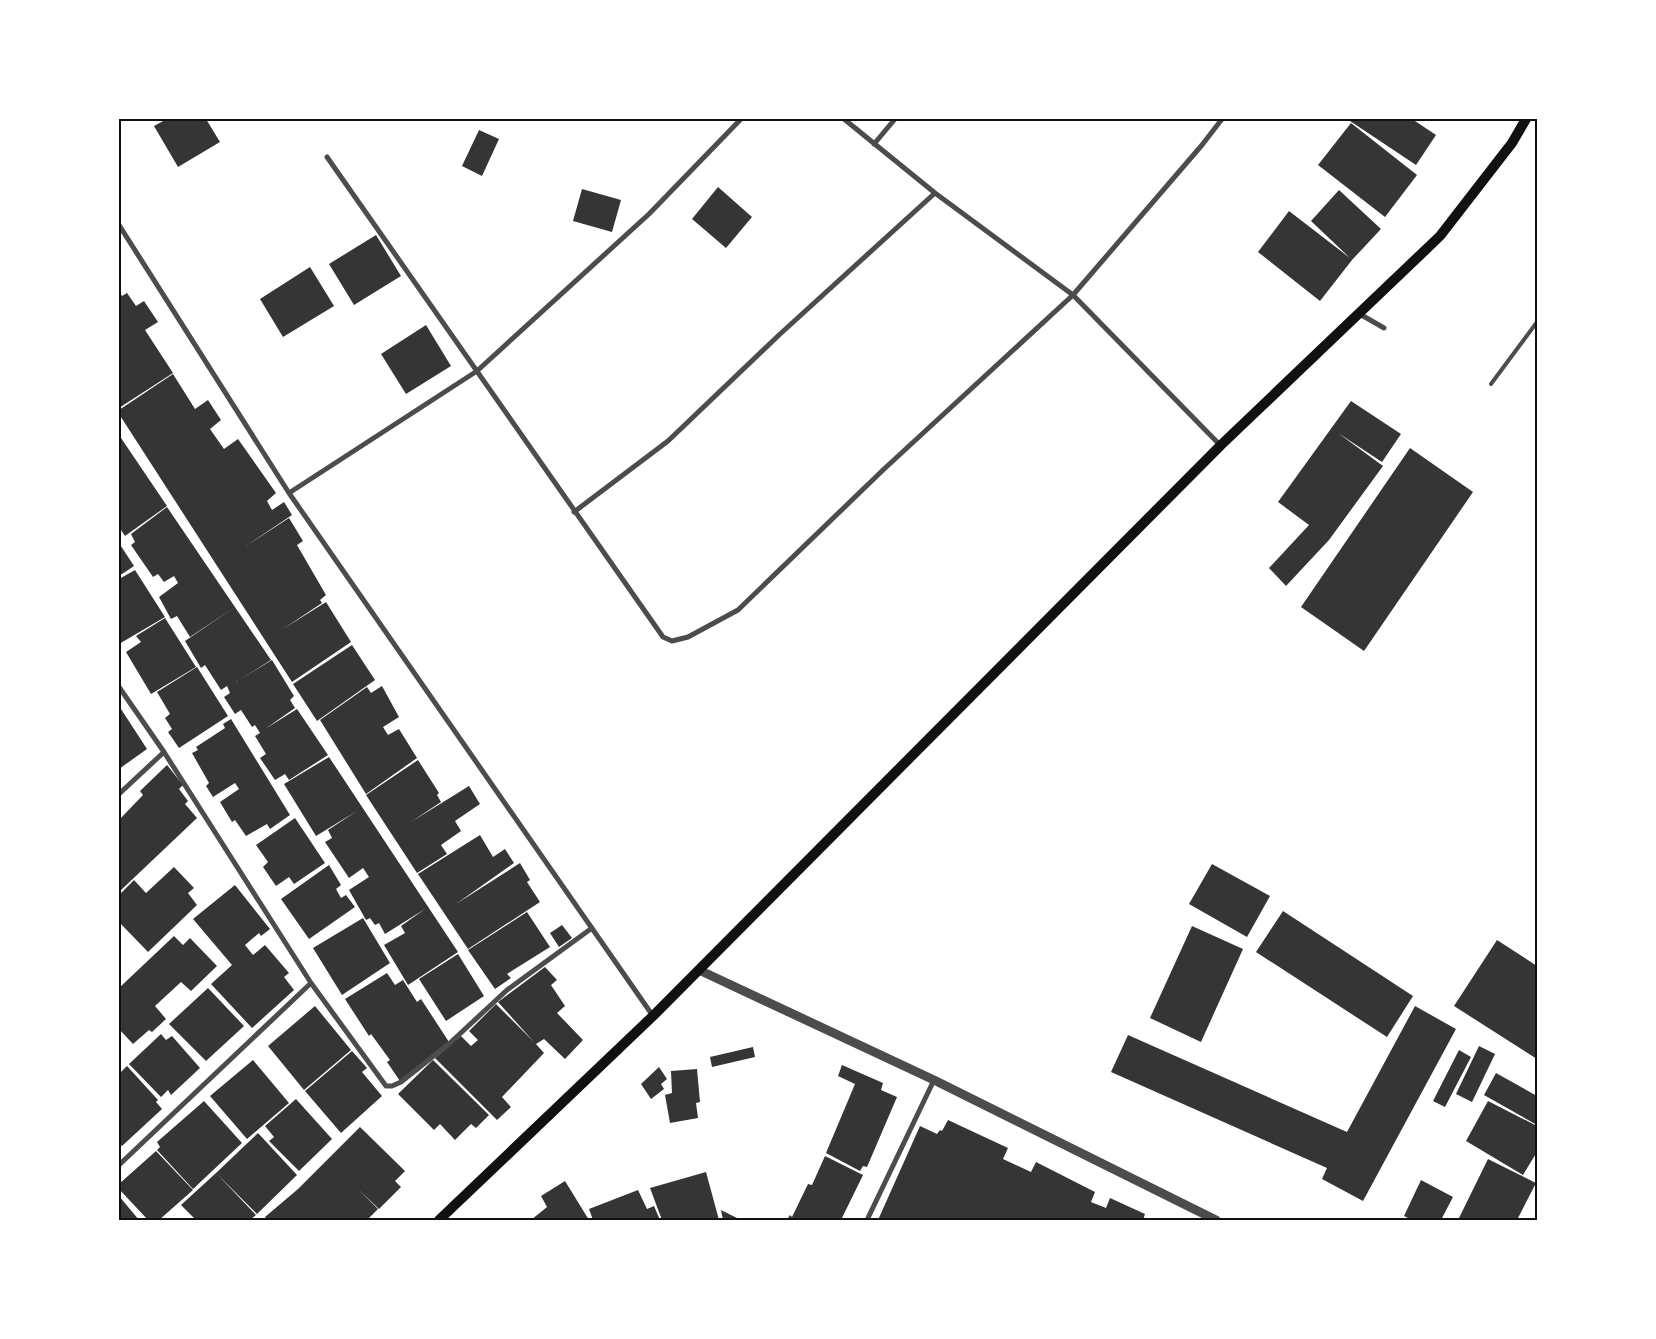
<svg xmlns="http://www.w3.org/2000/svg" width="1656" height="1339" font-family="'Nunito Sans',sans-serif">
<rect width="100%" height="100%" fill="#fff"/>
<path fill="#353535" d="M167,119H206L220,142L178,167L154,126Z
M1351,119H1412L1436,135L1416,165L1350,121Z
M1351,123L1417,175L1385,217L1318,165Z
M479,130L499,139L482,176L462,166Z
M718,187L752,217L726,248L692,219Z
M582,189L621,200L612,232L573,221Z
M1339,190L1381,229L1352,260L1320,301L1258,252L1289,211L1350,258L1311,221Z
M376,235L401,276L354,305L329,264Z
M310,267L334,306L283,337L260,299Z
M119,291L122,296L127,293L136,306L144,301L158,322L145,330L173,373L119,408Z
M426,325L451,366L406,394L381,354Z
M173,374L195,409L208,400L221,420L210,429L224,449L172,486L238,439L276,493L267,501L272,510L284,502L292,515L246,546L289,518L303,541L297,545L326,595L320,600L322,603L283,629L326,602L351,642L292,682L119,414V410Z
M1351,401L1401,434L1382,462L1338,433L1383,466L1329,540L1286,586L1269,568L1309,525L1278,502Z
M119,435L167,506L125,536L119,527Z
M1410,448L1473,492L1364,651L1301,607Z
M167,507L271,660L236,682L272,660L294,696L290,700L295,708L265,729L297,709L328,755L289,780L285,774L275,780L260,758L266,754L255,736L260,733L255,725L252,727L241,710L235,714L224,697L230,693L227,686L221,690L205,665L201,668L185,641L235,607L190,637L177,616L171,619L159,597L178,583L174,576L164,582L158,574L153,577L131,545L135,542L131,534Z
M119,543L134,566L119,576Z
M135,570L165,617L119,644V579Z
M165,618L196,667L151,694L126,652L141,642L136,636Z
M352,645L375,680L317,721L293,684Z
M197,667L228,716L179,748L168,732L172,729L165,718L170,714L157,692Z
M382,686L399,717L383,727L388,735L399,729L417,758L366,794L320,720L367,687L371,693Z
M119,706L147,749L119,769Z
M231,719L290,815L270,829L267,824L246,836L235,820L232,822L220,802L239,789L235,783L213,797L206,786L209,783L192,753L198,750L196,747L225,728L223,724Z
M329,757L458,952L408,985L384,945L405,933L401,926L425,909L385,934L379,923L375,925L370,918L366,920L349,890L369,877L363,868L349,878L325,842L332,838L328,830L357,811L316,836L284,784Z
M418,760L439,793L437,795L441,802L411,822L469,786L480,804L455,821L461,831L441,845L447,854L417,873L366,795Z
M167,765L183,785L179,789L188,801L185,804L197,818L119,892V820L143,795L140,791Z
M295,818L325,863L294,884L289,877L276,886L263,867L268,862L256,845Z
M480,835L493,857L505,849L514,863L456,904L520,863L530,880L527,882L540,902L468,949L418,874Z
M1212,864L1270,896L1247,937L1189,904Z
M329,865L341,885L336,889L341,898L346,895L355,907L309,939L281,899Z
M174,867L194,888L188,893L197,905L148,952L119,922V895L134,880L146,893Z
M235,885L270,929L261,936L259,933L245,945L253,955L265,945L289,973L284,977L294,990L252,1028L211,984L232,965L193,919Z
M1283,911L1413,996L1387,1037L1256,952Z
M527,912L550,947L507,974L511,978L495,989L468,950Z
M363,918L390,963L342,995L313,948Z
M562,925L572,938L559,947L550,933Z
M1192,926L1243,949L1201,1042L1150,1018Z
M174,936L183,945L190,938L217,966L191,991L181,982L155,1006L166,1019L152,1032L149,1030L133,1044L119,1029V988Z
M1497,940L1537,966V1059L1454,1006Z
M458,954L484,996L446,1021L419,979Z
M545,967L557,980L551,985L565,1006L557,1013L583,1040L565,1059L544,1039L536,1044L544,1053L502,1097L511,1107L497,1120L435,1058L461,1036L471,1046L478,1040L469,1031L496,1004L534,1042L498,1002Z
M387,973L395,985L403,980L417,1002L421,999L449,1042L400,1081L387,1062L390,1060L371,1034L369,1036L345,999Z
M208,988L244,1026L206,1061L169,1024Z
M315,1006L351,1050L304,1090L268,1046Z
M1415,1006L1456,1029L1363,1201L1322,1179L1327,1168L1111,1072L1128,1035L1347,1132Z
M161,1034L166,1040L172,1036L200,1068L171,1095L168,1090L161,1097L129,1064Z
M1479,1046L1495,1054L1472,1102L1456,1094Z
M753,1047L755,1057L712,1067L710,1057Z
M1459,1050L1471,1057L1445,1107L1433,1101Z
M352,1051L367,1068L362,1072L382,1096L341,1133L305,1091Z
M253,1060L289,1103L247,1139L210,1096Z
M433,1060L489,1115L476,1128L471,1124L455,1140L440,1124L434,1130L398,1094Z
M842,1065L883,1083L881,1090L897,1097L867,1167L863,1166L860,1171L826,1153L855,1084L838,1076Z
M127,1066L158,1100L156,1102L162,1109L122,1146L119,1143V1074Z
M659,1067L667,1079L661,1084L664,1089L651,1099L641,1084Z
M697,1069L700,1102L696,1103L698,1118L670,1123L665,1095L672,1093L671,1071Z
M1496,1073L1537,1096V1125L1484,1095Z
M296,1099L332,1139L299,1171L269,1141L274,1137L265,1126Z
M204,1101L242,1143L193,1189L157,1150L160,1147L157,1142Z
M1488,1101L1537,1126V1152L1523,1175L1466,1141Z
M948,1120L1008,1148L1003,1159L1031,1172L1036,1162L1095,1192L1091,1202L1106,1208L1110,1198L1145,1214L1143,1220H878L920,1126L937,1134L940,1130L942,1131Z
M360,1127L405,1171L395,1181L401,1187L379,1209L358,1189L378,1209L367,1220H267L265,1217L298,1189Z
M258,1133L297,1175L257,1214L216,1173Z
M156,1151L193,1190L159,1220H148L119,1189V1184Z
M825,1156L863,1175L841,1220H787L790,1215L792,1217L808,1184L812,1185Z
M1488,1159L1536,1183L1517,1220H1458Z
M706,1172L719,1220H662L650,1188Z
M216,1173L256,1215L250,1220H196L181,1205Z
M1421,1180L1453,1197L1441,1220H1412L1404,1216Z
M565,1181L589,1220H531L547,1207L541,1196Z
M638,1190L647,1209L654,1206L660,1220H593L589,1209Z
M119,1196L139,1220H119Z
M721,1210L741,1220H723Z"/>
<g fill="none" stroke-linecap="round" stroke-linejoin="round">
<path stroke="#4c4c4c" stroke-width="4" d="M1491,384L1537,322"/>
<path stroke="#4c4c4c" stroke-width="5" d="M844,119L935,193L1073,295L1220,445
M874,144L895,119
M327,157L663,637L672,641L688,637L738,610L883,470L1073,295L1202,145L1222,119
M119,225L289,493L653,1016
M1358,313L1384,328
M289,493L477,371L649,214L741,119
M574,512L668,441L779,335L935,193
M119,687L164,752L311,983L386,1086H392L401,1082L450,1043L507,990L592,928
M119,794L164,752
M119,1165L311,983
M867,1220L934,1080"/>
<path stroke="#4c4c4c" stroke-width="9" d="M699,970L934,1080L1216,1220"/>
<path stroke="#111" stroke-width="10" d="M439,1220L653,1016L1221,445L1440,236L1512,143L1526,119"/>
</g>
<rect width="1656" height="1339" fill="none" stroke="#ffffff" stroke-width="240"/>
<rect x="120" y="120" width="1416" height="1099" fill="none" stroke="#111" stroke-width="2"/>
</svg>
